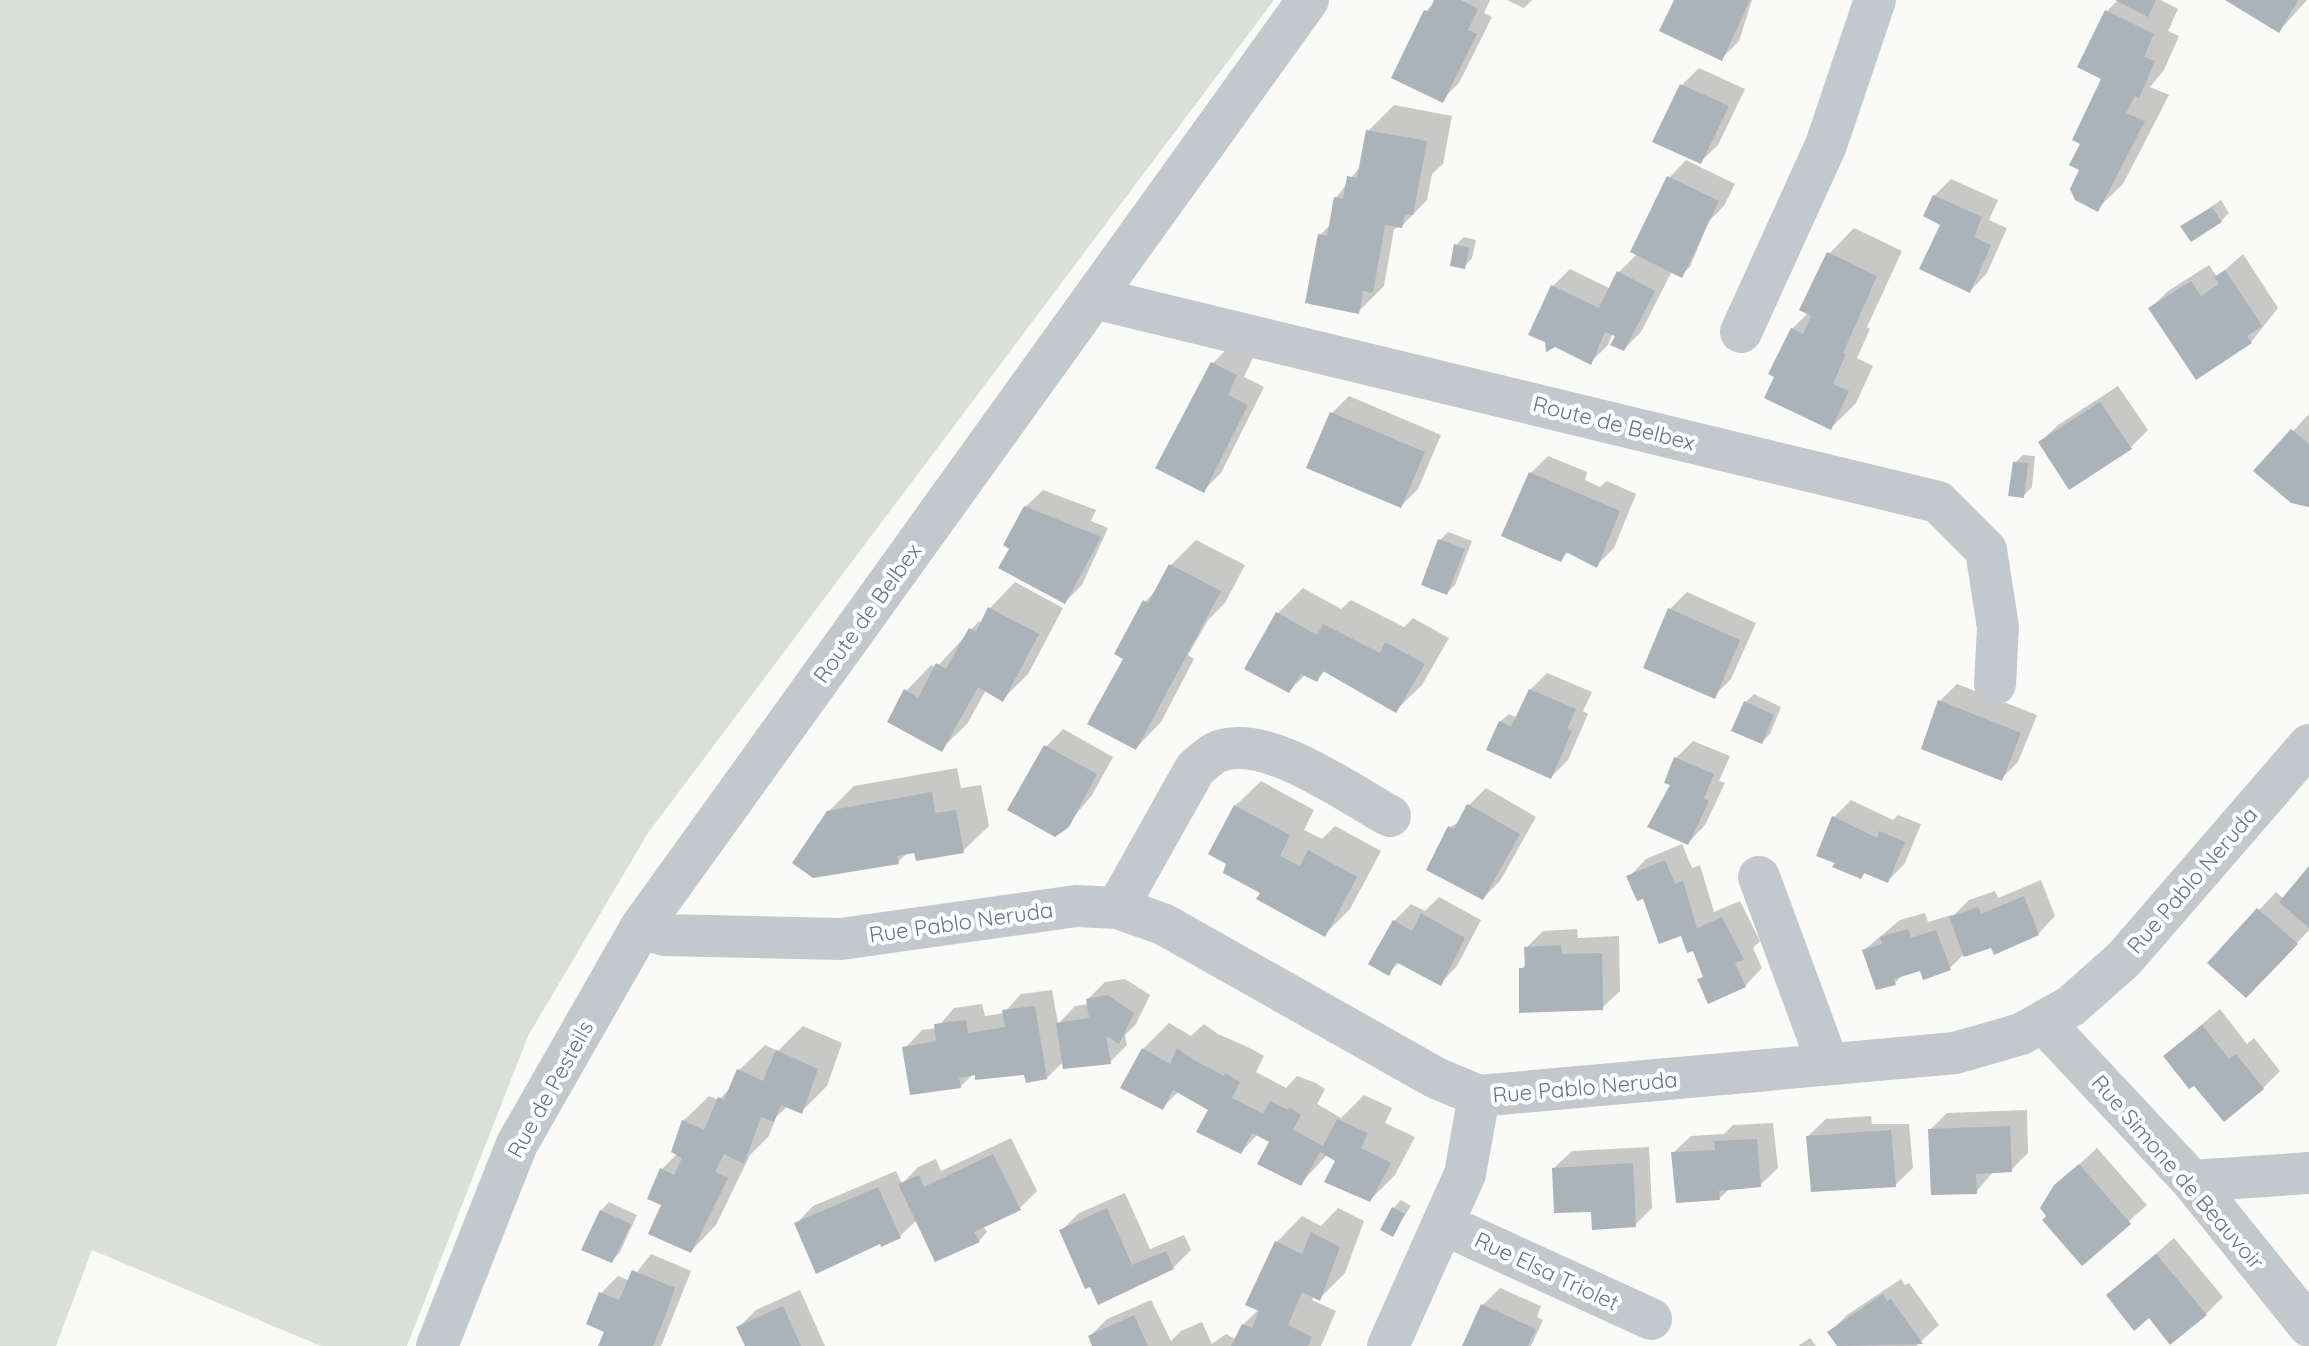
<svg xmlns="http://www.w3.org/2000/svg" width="2309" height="1346" font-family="Quicksand,sans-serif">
<rect width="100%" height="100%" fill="#fafaf8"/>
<path fill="#dadfd7" d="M0,0H1274L648,833L528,1036L407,1346H321L92,1250L56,1346H0Z"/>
<path fill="#0003" d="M1436,0H1490L1484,13L1492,17L1459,83L1442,100L1426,11Z
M1507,0H1532L1524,8Z
M1676,0H1752L1739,41L1722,58Z
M2118,0H2161L2178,9L2168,31L2179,36L2164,70L2150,87L2169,95L2123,184L2097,209L2082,169L2087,136L2104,79L2107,11Z
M2228,0H2307L2279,31Z
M1699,68L1745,89L1718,145L1700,162L1682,85Z
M1394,105L1452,116L1443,164L1432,174L1427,200L1402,226L1394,229L1384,286L1358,312L1320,235L1331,224L1336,198L1362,164L1368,131Z
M1686,160L1735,184L1724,206L1709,221L1690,267L1681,275L1672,271L1641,332L1624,349L1618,335L1613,333L1608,345L1591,362L1553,286L1570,269L1611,289L1618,273L1637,254L1669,178Z
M1951,179L1998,200L1989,220L2007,228L1987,273L1970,291L1934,196Z
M2221,200L2229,213L2221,221L2183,226Z
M1854,228L1902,251L1867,327L1870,329L1857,358L1873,366L1856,403L1831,428L1792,329L1809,312L1829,254Z
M1464,237L1476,240L1472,258L1464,267L1456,245Z
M2243,254L2278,308L2251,342L2151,308L2168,291L2209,265L2217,277Z
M1230,346L1253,358L1244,377L1264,387L1221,473L1204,490L1213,363Z
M2118,386L2148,430L2131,447L2069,488L2040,442L2058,425Z
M1349,396L1441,435L1418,489L1401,506L1332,413Z
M2309,414V505L2256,471Z
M2023,455L2035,456L2032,487L2023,496L2015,463Z
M1548,456L1587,472L1585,480L1600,487L1607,481L1636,494L1614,548L1597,565L1569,551L1561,559L1504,535L1531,473Z
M1043,490L1096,510L1091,521L1108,528L1082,585L1065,602L1016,541L1025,507Z
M1448,532L1472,541L1455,585L1447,593L1440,540Z
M1196,540L1245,565L1225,603L1208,620L1188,655L1194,659L1161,722L1136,748L1145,602L1159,587L1171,565Z
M1015,582L1063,608L1028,674L1003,699L986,690L967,724L941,749L906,691L931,665L936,668L979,621L982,623L990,608Z
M1303,588L1341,609L1351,600L1404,627L1413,618L1449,638L1422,685L1396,710L1326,670L1316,680L1306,674L1289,691L1278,613Z
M1687,592L1756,623L1731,679L1714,696L1670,609Z
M1547,673L1592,692L1583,711L1588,714L1568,760L1551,777L1500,722L1509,714L1518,718L1530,690Z
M1957,684L2037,715L2018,762L2001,779L1940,701Z
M1754,694L1781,707L1770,734L1762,742L1746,702Z
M1063,729L1113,757L1092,795L1067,825L1046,747Z
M1693,741L1730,756L1719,781L1725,783L1705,825L1688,843L1672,785L1676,758Z
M957,768L961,788L981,785L989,826L963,851L908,852L898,862L828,812L854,786Z
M1261,781L1314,810L1304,830L1322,839L1335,826L1381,851L1350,909L1325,934L1262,892L1235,806Z
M1486,788L1536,817L1500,881L1483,898L1450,827L1461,821L1469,805Z
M1851,800L1893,820L1898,815L1921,824L1905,863L1888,881L1866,872L1861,877L1834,817Z
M1682,844L1692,868L1700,865L1714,912L1740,901L1760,941L1753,948L1762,968L1745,986L1699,980L1704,975L1694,949L1629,877L1646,859Z
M2309,869V930L2285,956L2210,963L2276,892L2284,899Z
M2041,880L2055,916L2038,934L1964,954L1950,968H1921L1904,973L1895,983L1864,950L1900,920L1925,913L1928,922L1955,914L1969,900L1995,891L1998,898Z
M1439,897L1481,920L1457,966L1440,984L1400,962L1388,973L1394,921L1411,904L1425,911Z
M1577,929L1578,938L1619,936L1620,991L1602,1008L1521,969L1527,963L1526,948L1543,931Z
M1125,979L1150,995L1136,1024L1125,1035L1127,1045L1110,1062L1064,1061L1047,1078L1025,1072L973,1074L960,1087L905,1048L922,1030L937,1028L954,1008L982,1004L985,1016L1004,1013L1021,994L1052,990L1058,1024L1075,1006L1089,1004L1088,999L1105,982Z
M2220,1009L2247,1044L2254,1038L2280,1071L2263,1088L2194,1083L2165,1056Z
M1169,1023L1191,1036L1204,1024L1218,1034L1252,1049L1264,1056L1256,1072L1286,1088L1297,1076L1316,1083L1325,1089L1317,1104L1341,1118L1364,1095L1392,1108L1385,1123L1415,1137L1395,1175L1370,1200L1338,1160L1328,1154L1300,1184L1272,1141L1258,1134L1241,1152L1210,1109L1179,1091L1163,1107L1143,1049Z
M803,1026L842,1043L827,1086L801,1112L788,1106L776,1117L769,1136L750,1155L716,1225L691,1251L664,1204L661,1170L678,1153L683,1121L709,1096L719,1100L733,1085L739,1070L765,1045L778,1051Z
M2027,1110L2028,1153L2011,1170L1994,1171L1976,1192L1930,1130L1947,1113Z
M1871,1116L1872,1124H1909L1913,1168L1895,1185L1808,1136L1826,1119Z
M1773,1123L1778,1168L1760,1185L1730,1188L1720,1198L1673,1153L1691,1136L1724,1134L1733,1125Z
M1011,1138L1037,1191L1020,1208L983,1225L987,1232L979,1241L917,1220L900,1236L796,1224L813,1206L896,1171L902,1184L918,1167L936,1159L941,1171Z
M1649,1147L1652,1208L1635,1225L1593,1210L1554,1168L1572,1151Z
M2097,1148L2147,1205L2082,1263L2049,1216L2056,1186Z
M1125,1193L1150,1249L1184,1235L1191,1250L1173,1268L1099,1302L1062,1230L1079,1213Z
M1401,1200L1411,1206L1392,1234L1393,1209Z
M609,1202L637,1215L620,1252L612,1261L601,1211Z
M1338,1208L1364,1221L1345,1273L1319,1299L1314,1296L1312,1300L1336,1311L1321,1346H1095L1090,1336L1107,1319L1151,1300L1171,1341L1181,1331L1202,1322L1212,1344L1226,1334L1237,1340L1243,1325L1259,1309L1248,1304L1277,1242L1302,1216L1321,1226Z
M2174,1238L2223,1297L2206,1314L2150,1315L2108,1295Z
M651,1254L691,1271L661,1346H600L607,1331L601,1293L618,1276L630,1281Z
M1901,1279L1905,1285L1909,1283L1939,1325L1916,1346H1839L1830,1332L1847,1315Z
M1500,1288L1541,1306L1537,1317L1543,1320L1531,1346H1464L1483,1305Z
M800,1290L825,1346H747L739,1327L756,1310Z
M1810,1338L1816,1346H1798Z"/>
<path fill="#aab3b9" d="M1434,0H1461L1478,9L1468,30L1477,34L1443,103L1391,78L1424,10L1429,12Z
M1674,0H1750L1722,61L1659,31Z
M2115,0H2156L2148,17Z
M2225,0H2298L2279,33Z
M2105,10L2154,34L2144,57L2155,61L2139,98L2135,96L2126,113L2145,121L2098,212L2075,200L2070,189L2079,170L2069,165L2080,144L2072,140L2101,79L2077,67Z
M1680,84L1729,106L1701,164L1652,142Z
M1366,130L1427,141L1413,215L1405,214L1402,228L1385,225L1373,293L1363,291L1359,314L1305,303L1318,234L1327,236L1334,197L1343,199L1347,176L1357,178Z
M1667,176L1719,201L1682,278L1630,252Z
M1933,195L1982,217L1974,237L1991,245L1970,293L1919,269L1940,225L1923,216Z
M2212,207L2222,222L2191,242L2180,226Z
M1454,244L1469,248L1465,269L1450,266Z
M1827,252L1877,276L1843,353L1846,354L1833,384L1849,391L1831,430L1764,398L1774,377L1768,374L1791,328L1803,334L1811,316L1799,310Z
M2225,270L2262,326L2247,336L2252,343L2196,380L2148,308L2191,281L2201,296L2219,284L2214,277Z
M1617,271L1655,291L1624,351L1610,345L1615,336L1605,332L1591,365L1555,347L1546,352L1545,342L1528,335L1551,285L1599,308Z
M1211,362L1237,375L1228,395L1248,405L1204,493L1155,468Z
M2100,402L2132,449L2069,490L2038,442Z
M1330,412L1425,452L1401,508L1306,468Z
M2291,429L2309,444V507L2291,503L2253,471Z
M2013,462L2028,463L2024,498L2008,496Z
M1529,472L1620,511L1597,568L1566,552L1561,562L1501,536Z
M1024,506L1101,537L1065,604L998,568L1009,549L1003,545Z
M1438,539L1465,549L1447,595L1421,585Z
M1169,564L1221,591L1136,750L1087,724L1123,659L1114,654L1143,600L1148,603Z
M988,607L1039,634L1003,702L978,687L942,752L887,722L904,689L918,698L936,663L946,669L969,628L976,632Z
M1668,608L1740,640L1715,699L1643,668Z
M1276,612L1317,635L1323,624L1380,653L1385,642L1425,664L1396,713L1323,671L1317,682L1301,674L1289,693L1244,669Z
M1529,689L1576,709L1567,729L1572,731L1551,779L1486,750L1499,721L1511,727Z
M1938,700L2021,733L2002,781L1921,749Z
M1744,701L1774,715L1762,744L1731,731Z
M1044,745L1097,774L1069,827L1055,837L1007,810Z
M1674,757L1714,774L1704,798L1709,801L1688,845L1647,827L1670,785L1664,783Z
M932,792L935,813L956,810L964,853L916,861L914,853L897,856L899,864L813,878L792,863L827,811Z
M1467,804L1520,834L1483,900L1426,870L1448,826L1454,829Z
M1234,805L1290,835L1280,856L1300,866L1308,850L1357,877L1325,937L1256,899L1260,893L1223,873L1226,864L1208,854Z
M1832,816L1877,838L1879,831L1905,842L1888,883L1864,873L1861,879L1832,867L1835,863L1816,856Z
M1665,860L1675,884L1683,881L1697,928L1722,917L1744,960L1735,963L1746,987L1708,1004L1697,979L1703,977L1693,951L1687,953L1681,936L1659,944L1643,899L1637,901L1626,876Z
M2309,866V928L2279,902Z
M2024,896L2039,935L1994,955L1991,948L1964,957L1949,917L1978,907L1981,914Z
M2257,908L2298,944L2246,998L2207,963Z
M1421,913L1465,938L1441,986L1396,962L1389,976L1368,964L1393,920L1412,931Z
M1908,929L1911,938L1936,930L1951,970L1923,980L1920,971L1894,979L1896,985L1876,990L1862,950L1882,944L1880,937Z
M1561,945L1562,954L1602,953L1603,1010L1519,1013V968H1525L1524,947Z
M1107,995L1134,1013L1119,1044L1106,1036L1111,1064L1063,1069L1056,1023L1089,1018L1086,999Z
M1035,1006L1047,1079L1026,1083L1024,1075L975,1080V1075L959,1078L961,1088L910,1095L902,1047L936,1041L934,1024L966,1020L968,1033L1005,1027L1002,1010Z
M2202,1025L2229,1059L2236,1054L2264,1089L2224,1122L2194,1086L2189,1089L2163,1056Z
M1142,1048L1170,1064L1177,1048L1192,1059L1224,1076L1225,1073L1240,1082L1232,1098L1263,1114L1270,1101L1288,1110L1289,1107L1301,1115L1293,1130L1323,1146L1337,1119L1368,1133L1361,1148L1391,1163L1370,1202L1324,1182L1335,1161L1320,1152L1301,1186L1257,1164L1269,1142L1252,1133L1241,1154L1196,1132L1208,1110L1173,1090L1163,1110L1120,1088Z
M776,1050L818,1069L802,1114L781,1105L774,1122L761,1117L744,1164L724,1154L715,1172L728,1178L691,1253L648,1234L661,1205L647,1199L660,1168L674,1175L682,1158L671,1152L682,1120L704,1130L718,1097L724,1100L737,1069L763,1081Z
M2010,1126L2012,1172L1976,1174L1977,1194L1931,1195L1928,1129Z
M1891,1130L1896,1187L1811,1192L1806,1136Z
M1757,1139L1761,1187L1719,1191L1720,1200L1676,1203L1671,1152L1715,1150L1714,1141Z
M993,1154L1021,1210L974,1232L980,1242L935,1262L898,1184L919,1175L924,1187Z
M1633,1163L1636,1227L1592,1230L1591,1212L1554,1213L1552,1168Z
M2079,1164L2131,1224L2082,1266L2042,1220L2046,1216L2040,1208L2054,1185Z
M878,1187L901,1238L881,1247L880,1244L816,1274L794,1223Z
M1392,1207L1405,1214L1393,1237L1380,1230Z
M1107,1208L1132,1265L1166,1251L1174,1269L1098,1305L1090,1287L1085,1289L1059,1230Z
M600,1210L631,1224L612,1263L581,1250Z
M1311,1232L1340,1247L1320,1301L1302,1292L1288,1325L1312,1337L1308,1346H1231L1242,1324L1252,1328L1259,1311L1245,1305L1275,1241L1302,1254Z
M2156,1254L2207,1315L2170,1345L2149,1318L2134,1331L2106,1295Z
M632,1270L675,1288L664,1319L653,1346H598L604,1332L586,1324L599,1292L619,1300Z
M1883,1294L1887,1301L1891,1299L1923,1344L1837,1346L1827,1332Z
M1481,1304L1536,1329L1528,1346H1462Z
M783,1306L801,1346H745L736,1327Z
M1134,1315L1148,1346H1092L1088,1336Z"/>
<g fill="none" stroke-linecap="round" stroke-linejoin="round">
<path stroke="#c3c8cc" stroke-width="42" d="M1094,298L1938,502L1986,550L1998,627L1995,684
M1741,332L1826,145L1875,0
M1759,877L1828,1064
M1117,908L1195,769C1201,764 1208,757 1215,753C1263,730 1347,793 1390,816
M641,927L664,935L841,939L1076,906L1117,908L1163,924L1436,1078L1479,1096L1955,1053L2021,1034L2071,1006L2124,959L2309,745
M2043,1022L2192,1181L2309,1326
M2192,1181L2309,1173
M1443,1224L1651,1319
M437,1346L517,1144L641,927L1308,0
M1388,1346L1465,1174L1479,1096"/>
</g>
<g text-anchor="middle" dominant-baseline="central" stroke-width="8" stroke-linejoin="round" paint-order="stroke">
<g font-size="22" fill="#657683" stroke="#fff">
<text transform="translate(1614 423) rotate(14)">Route de Belbex</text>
<text transform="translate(867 613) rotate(-54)">Route de Belbex</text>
<text transform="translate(2192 880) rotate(-49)">Rue Pablo Neruda</text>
<text transform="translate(961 922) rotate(-8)">Rue Pablo Neruda</text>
<text transform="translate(1585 1087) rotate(-5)">Rue Pablo Neruda</text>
<text transform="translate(550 1089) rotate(-61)">Rue de Pesteils</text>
<text transform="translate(2178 1172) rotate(49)">Rue Simone de Beauvoir</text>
<text transform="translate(1547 1271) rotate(25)">Rue Elsa Triolet</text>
</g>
</g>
</svg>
